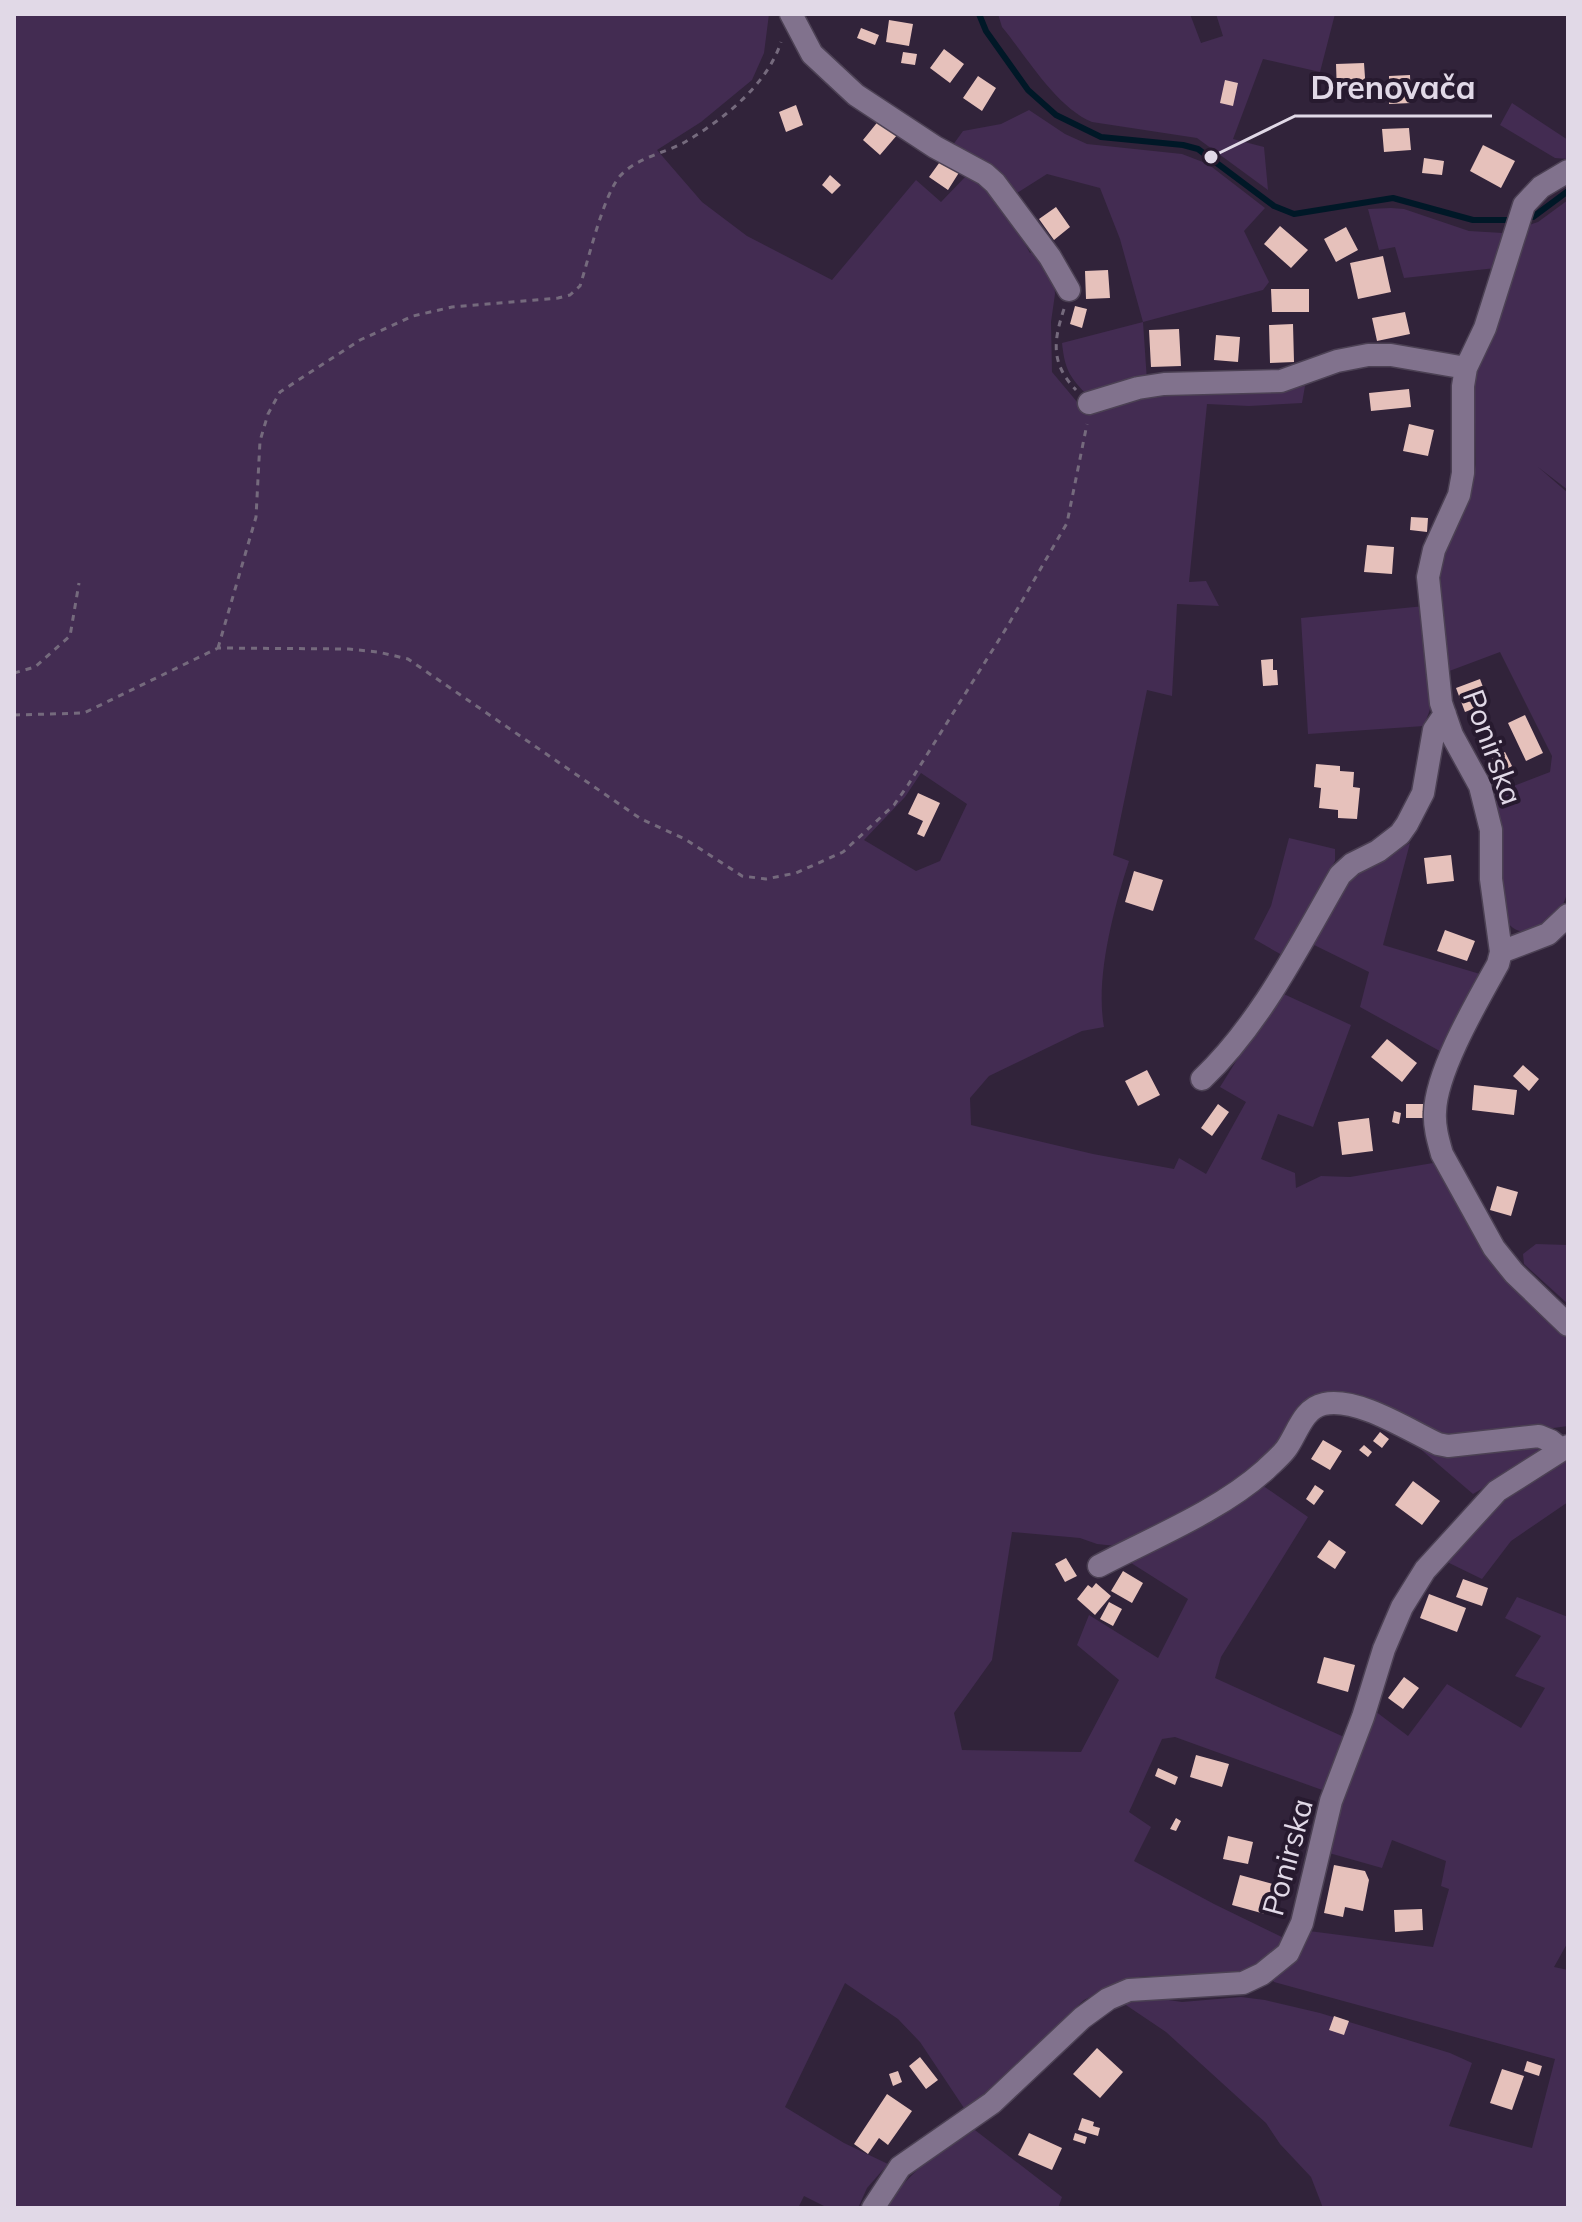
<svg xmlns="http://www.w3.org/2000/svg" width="1582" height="2222" font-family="Mulish,sans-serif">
<rect width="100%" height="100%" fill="#31233a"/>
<path fill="#432c52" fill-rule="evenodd" d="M14,14H769L764,53L752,80L701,122L657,150L702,202L747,236L832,280L916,180L941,202L967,175L1000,199L1030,253L1037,249L1054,281L1055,294L1051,322L1052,372L1083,409L1163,391L1264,393L1305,386L1302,403L1249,406L1207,404L1189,582L1206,581L1219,606L1177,604L1172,696L1147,690L1113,855L1129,861C1114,908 1095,977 1104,1027L1082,1031L989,1076L970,1098L971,1125L1093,1154L1174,1169L1179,1158L1206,1174L1246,1102L1220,1087L1268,1010L1275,990L1351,1025L1313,1127L1278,1114L1261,1159L1295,1173L1296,1188L1321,1176L1350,1177L1439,1162L1489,1261L1568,1338V1426L1458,1441L1351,1395L1279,1442L1265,1458L1213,1499L1116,1546L1097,1544L1080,1538L1012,1532L992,1660L954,1713L962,1750L1081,1752L1119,1680L1077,1645L1089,1615L1158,1658L1188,1599L1128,1561L1262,1485L1308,1517L1221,1657L1215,1678L1344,1737L1325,1791L1175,1737L1162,1739L1129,1812L1151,1827L1134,1861L1214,1904L1286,1939L1272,1956L1258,1967L1229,1977L1148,1976L1129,1978L1084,2000L966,2111L920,2042L898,2019L845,1983L785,2107L844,2143L888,2164L867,2188L858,2208H828L804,2196L798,2208H14ZM921,773L967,804L940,861L916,871L864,840L905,797Z
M998,14H1190L1201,43L1223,36L1216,14H1335L1320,72L1263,59L1233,139L1264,147L1268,190L1197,138L1092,122C1056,107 1027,57 1002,27Z
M1512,103L1568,140V159L1555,158L1500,125Z
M1029,110L1065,134L1087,144L1182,154L1208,164L1265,208L1244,231L1269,282L1263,290L1143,322L1147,381L1088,396C1070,377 1065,371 1062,343L1143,322L1120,239L1100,188L1047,174L1017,193L1000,175L950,149L963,131L1001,124Z
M1568,200V490L1538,467L1568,493V891C1565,899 1562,910 1556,916C1538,935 1516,940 1502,915L1493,794L1550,772L1552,756L1500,652L1444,673L1440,566L1445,557L1447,537L1471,488L1476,464L1474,381L1497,323L1529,225L1538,222Z
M1391,208L1404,209L1469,231L1503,233L1496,268L1404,278L1395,247L1379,250L1368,209Z
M1425,606L1433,701L1424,726L1308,734L1301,618Z
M1289,838L1335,849V861L1282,955L1254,939L1271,906Z
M1410,843L1383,945L1480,974L1447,1055L1360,1007L1369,972L1306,941L1346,880Z
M1536,1244L1568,1245V1304L1524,1264L1523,1254Z
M1533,1442L1543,1449L1541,1454L1473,1494L1418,1447L1445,1454Z
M1568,1456V1502L1511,1541L1482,1579L1443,1560L1490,1511Z
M1517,1597L1568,1617V1942L1554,1967L1568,1970V2208H1323L1311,2177L1280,2144L1266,2123L1166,2032L1120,2001L1134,1995L1182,2002L1241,1997L1265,2000L1320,2013L1450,2053L1472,2063L1449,2126L1532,2148L1555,2059L1274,1982L1271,1978L1309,1931L1433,1947L1449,1889L1441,1886L1446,1861L1392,1840L1382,1868L1329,1853L1348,1780L1375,1711L1408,1736L1447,1684L1521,1728L1545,1688L1515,1676L1541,1636L1505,1618Z
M971,2127L1062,2197L1058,2208H883C911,2172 934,2154 971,2127Z"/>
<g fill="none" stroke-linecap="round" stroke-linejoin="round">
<path stroke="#001827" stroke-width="6" d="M979,14L986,31L1028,90L1056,115L1101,137L1183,145L1198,149L1274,206L1294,214L1393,198L1473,220H1512
M1527,217H1533L1568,191"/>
</g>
<path fill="#e6c1bb" d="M889,20L913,24L909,46L886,42Z
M861,28L879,35L875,45L857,38Z
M944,49L964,64L950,83L930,68Z
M903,52L917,54L915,65L901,63Z
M1364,63L1366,92L1337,93L1336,64Z
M1410,75L1411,103L1389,104V76Z
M978,76L996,88L982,111L963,98Z
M1225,80L1238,83L1233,106L1220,103Z
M796,105L803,125L786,132L779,112Z
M880,119L898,134L880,155L863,140Z
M1409,128L1411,150L1384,152L1382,129Z
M1483,145L1515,161L1501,188L1470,171Z
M1424,158L1444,161L1442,175L1422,173Z
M942,159L960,171L948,190L929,177Z
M830,175L841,185L832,194L822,185Z
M1056,207L1070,227L1054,240L1039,219Z
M1280,226L1308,250L1291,268L1264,244Z
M1346,227L1358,250L1336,262L1324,239Z
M1383,256L1391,292L1358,299L1350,263Z
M1108,270L1110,298L1086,299L1085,271Z
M1271,289H1309V312H1272Z
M1075,306L1087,309L1082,328L1070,324Z
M1405,312L1410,334L1377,341L1372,318Z
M1293,324L1294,362L1270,363L1269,325Z
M1179,329L1181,366L1151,367L1149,330Z
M1216,335L1240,337L1238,362L1214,360Z
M1409,389L1411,407L1371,411L1369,393Z
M1409,424L1434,430L1428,456L1403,451Z
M1411,517L1428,518L1427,532L1410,530Z
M1367,545L1394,547L1392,574L1364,572Z
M1273,659V670H1277L1278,685L1263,686L1261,660Z
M1480,679L1486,695L1481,697L1483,705L1465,712L1456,688Z
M1525,715L1543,753L1526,761L1508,723Z
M1505,752L1512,766L1500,773L1492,759Z
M1316,764L1340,766V771L1354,772L1353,787L1360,788L1357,819L1338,818V810L1319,808L1321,788L1314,787Z
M918,793L940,803L924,837L917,834L923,821L908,814Z
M1451,855L1454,881L1427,884L1424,858Z
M1134,871L1163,880L1153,911L1125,902Z
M1445,930L1475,941L1467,961L1437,951Z
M1387,1039L1417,1063L1402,1082L1371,1057Z
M1523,1065L1539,1079L1529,1091L1513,1076Z
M1147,1070L1160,1095L1138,1106L1125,1081Z
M1474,1085L1517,1090L1514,1115L1472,1110Z
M1218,1104L1229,1112L1212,1136L1201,1128Z
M1406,1104H1423V1118H1406Z
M1394,1111L1401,1113L1399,1124L1392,1122Z
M1369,1118L1373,1151L1342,1155L1338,1122Z
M1497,1186L1518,1192L1511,1216L1490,1210Z
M1380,1432L1389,1439L1382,1448L1373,1441Z
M1323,1440L1342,1451L1330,1470L1311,1459Z
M1364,1445L1372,1452L1368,1457L1359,1450Z
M1413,1481L1440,1501L1422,1525L1395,1505Z
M1315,1485L1324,1491L1314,1505L1306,1499Z
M1329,1540L1346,1552L1335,1569L1317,1557Z
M1066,1558L1077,1576L1065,1582L1055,1564Z
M1123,1571L1143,1583L1132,1603L1111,1591Z
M1463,1579L1488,1588L1482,1606L1456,1597Z
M1096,1583L1111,1596L1095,1615L1077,1599L1088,1585L1092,1588Z
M1429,1594L1466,1608L1457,1632L1420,1618Z
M1109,1602L1122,1609L1113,1626L1100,1619Z
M1324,1657L1355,1665L1348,1692L1317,1683Z
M1404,1677L1419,1688L1403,1709L1388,1698Z
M1196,1755L1229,1764L1222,1787L1190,1777Z
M1158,1768L1178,1777L1175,1785L1155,1776Z
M1176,1818L1181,1821L1176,1831L1170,1829Z
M1228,1836L1253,1842L1248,1864L1223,1859Z
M1334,1865L1365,1871L1369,1880L1363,1911L1345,1907L1343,1917L1324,1913Z
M1240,1875L1273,1884L1265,1914L1232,1905Z
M1422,1909L1423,1930L1395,1932L1394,1910Z
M1334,2016L1349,2021L1344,2035L1329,2030Z
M1097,2048L1123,2072L1100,2098L1073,2074Z
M920,2057L938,2080L926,2089L909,2066Z
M1527,2061L1542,2066L1539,2076L1524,2071Z
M1502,2069L1524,2076L1512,2110L1490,2103Z
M898,2071L902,2082L893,2086L889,2074Z
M887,2094L912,2111L888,2145L879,2138L868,2154L854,2144Z
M1082,2118L1094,2122L1093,2126L1100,2128L1098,2136L1078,2130Z
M1029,2133L1062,2148L1052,2170L1018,2155Z
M1075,2133L1087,2137L1085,2144L1073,2140Z"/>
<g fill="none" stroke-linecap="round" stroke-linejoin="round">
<defs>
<path id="minor" d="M791,14L812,54L856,95L935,147L985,174L995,183L1050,257L1069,290
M1568,171L1541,187L1524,205L1485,328L1466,368L1463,386V473L1459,495L1434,550L1428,577L1441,703L1452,735L1480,786L1491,830V879L1501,952L1498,964C1478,1000 1436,1071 1435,1112C1434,1126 1438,1140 1442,1154L1494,1248L1514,1273L1568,1325
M1089,403L1138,388L1164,384L1281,381L1337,361L1368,355H1391L1466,368
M1501,952L1548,934L1568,915
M1202,1079C1261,1023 1300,944 1340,875L1352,864L1378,851L1400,834L1407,824L1423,793L1434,730L1445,714
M1099,1566C1152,1538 1219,1511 1264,1471C1271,1464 1280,1457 1286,1449C1297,1434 1303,1408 1324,1404C1358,1397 1408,1430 1438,1444L1448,1446L1539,1436L1551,1441L1561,1449
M873,2208L900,2167L992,2103L1082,2018L1108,1999L1129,1990L1243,1983L1262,1974L1288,1953L1302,1923L1331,1801L1363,1717L1384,1649L1402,1607L1425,1570L1497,1491L1568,1446"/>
</defs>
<use href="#minor" stroke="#4c4154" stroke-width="25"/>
<path stroke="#756a7d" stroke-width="3" stroke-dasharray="6 6" stroke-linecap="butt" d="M1064,309C1053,342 1051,364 1076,390
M218,648L256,517L260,441L268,414L280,392L360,340L413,316L452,307L558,298L570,295L580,286C589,258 603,196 620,176C636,158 665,153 685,142C724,119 767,85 781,42
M14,673L35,667L70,636L79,583
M14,715L84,713L218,648L349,649L378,652L408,659L641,819L685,839L742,876L766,879L796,873L843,852L894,805L908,785L1007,627L1067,523L1087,424"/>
<use href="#minor" stroke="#81728d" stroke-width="22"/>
</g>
<g text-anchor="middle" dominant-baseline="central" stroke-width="8" stroke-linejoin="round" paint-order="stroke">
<g font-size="30" fill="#e1d9e7" stroke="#271a2f">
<text transform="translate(1493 747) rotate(70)">Ponirska</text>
<text transform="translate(1287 1857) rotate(-75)">Ponirska</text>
</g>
</g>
<path fill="none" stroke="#e1d9e7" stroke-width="3" d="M1211 157L1295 116H1492"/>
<circle fill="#e1d9e7" stroke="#271a2f" stroke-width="3" cx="1211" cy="157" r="8"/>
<g font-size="32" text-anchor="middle" font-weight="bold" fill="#e1d9e7" stroke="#271a2f" stroke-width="8" stroke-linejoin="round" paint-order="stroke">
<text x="1393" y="99">Drenovača</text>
</g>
<rect width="1582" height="2222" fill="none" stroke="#e1d9e7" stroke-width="32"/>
</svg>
